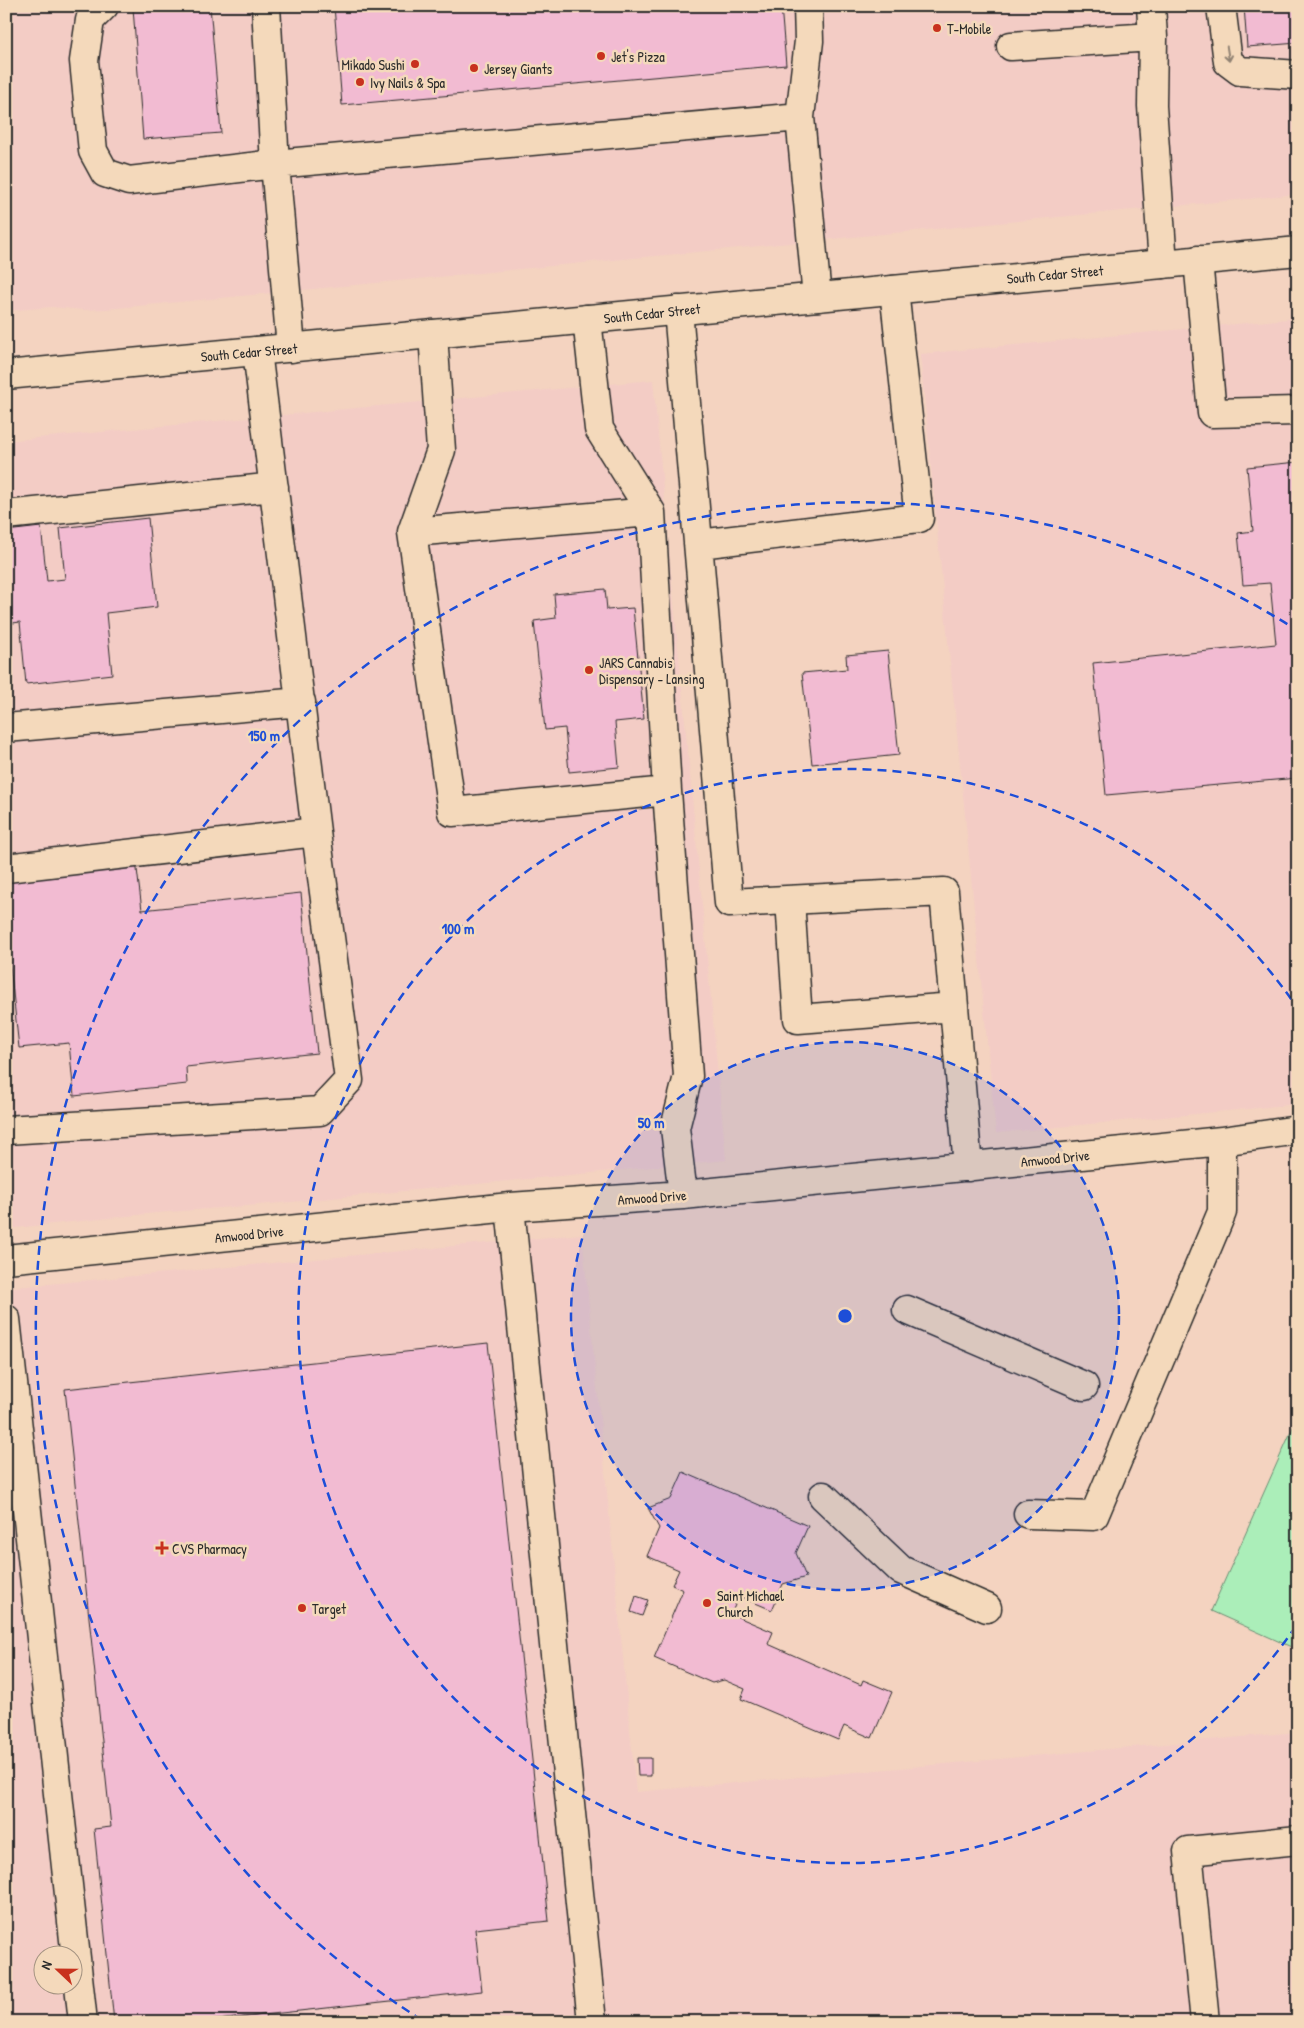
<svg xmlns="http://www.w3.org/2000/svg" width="1304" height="2028" font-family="'Patrick Hand',sans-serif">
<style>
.built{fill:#f3ccc5;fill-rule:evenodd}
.green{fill:#abeeb9;stroke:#6b8c72}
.building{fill:#f2bbd2;stroke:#2b2b2b}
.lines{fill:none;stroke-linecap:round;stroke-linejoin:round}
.minor-casing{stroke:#2b2b2b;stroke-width:31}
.major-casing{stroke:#2b2b2b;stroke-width:31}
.minor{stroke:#f4d9bb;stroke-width:28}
.major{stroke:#f4d9bb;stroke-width:28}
.oneway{stroke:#908273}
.ring{fill:none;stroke:#1d4ed8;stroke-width:2.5;stroke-dasharray:9 6}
.poi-dot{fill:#c8321e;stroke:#f4d9bb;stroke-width:2}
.labels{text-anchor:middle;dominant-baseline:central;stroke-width:5;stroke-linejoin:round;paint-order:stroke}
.poi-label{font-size:14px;fill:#2b2b2b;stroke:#f4d9bb;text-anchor:start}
.street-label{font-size:14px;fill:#2b2b2b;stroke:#f4d9bb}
.centre{fill:#1d4ed8;stroke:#f4d9bb;stroke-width:2.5}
.ring-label{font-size:15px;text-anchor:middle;font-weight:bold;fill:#1d4ed8;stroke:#f4d9bb;stroke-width:5;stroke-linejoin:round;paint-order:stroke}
</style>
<rect width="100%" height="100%" fill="#f4d3c0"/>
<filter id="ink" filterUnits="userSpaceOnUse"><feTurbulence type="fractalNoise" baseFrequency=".02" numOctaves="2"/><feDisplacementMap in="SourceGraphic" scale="10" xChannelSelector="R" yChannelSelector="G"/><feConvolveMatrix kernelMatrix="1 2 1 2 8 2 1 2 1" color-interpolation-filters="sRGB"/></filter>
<g filter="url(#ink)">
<path class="built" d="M 6,6 L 1298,6 L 1298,194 L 106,309 L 84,310 L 52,307 L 6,311 Z
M 1298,318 L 1298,1104 L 996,1133 L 920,354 Z
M 653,380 L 726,1160 L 270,1204 L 156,1213 L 6,1229 L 6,441 Z
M 582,1234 L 636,1792 L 1298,1732 L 1298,2022 L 6,2022 L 6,1288 ZM 42,1956 L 72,1956 L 72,1986 L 42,1986 Z"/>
<path class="green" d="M 1298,1416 L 1298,1650 L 1211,1611 Z"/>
<path class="building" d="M 159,6 L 210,6 L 221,133 L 143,139 L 133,8 Z
M 334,6 L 781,6 L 786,65 L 342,105 Z
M 1244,6 L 1298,6 L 1298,43 L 1247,47 Z
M 1298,462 L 1298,778 L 1106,795 L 1093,663 L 1276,644 L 1270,583 L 1243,585 L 1238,533 L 1253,531 L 1247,467 Z
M 148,518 L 157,607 L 106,613 L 112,674 L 26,684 L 20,622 L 6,624 L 6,531 L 41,527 L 47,581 L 65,579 L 60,528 Z
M 605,589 L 607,610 L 633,608 L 644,719 L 615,722 L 619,767 L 569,772 L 565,728 L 545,730 L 534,621 L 556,618 L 554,594 Z
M 888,651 L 899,755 L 812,764 L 802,673 L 847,669 L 846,655 Z
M 136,861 L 142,910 L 301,893 L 317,1053 L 186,1067 L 187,1084 L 74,1096 L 69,1043 L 19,1048 L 6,928 L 6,875 Z
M 488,1343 L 549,1921 L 475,1929 L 482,1991 L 199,2022 L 114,2022 L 94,1829 L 111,1827 L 65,1389 Z
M 683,1472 L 808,1526 L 796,1553 L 806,1577 L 783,1584 L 772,1610 L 739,1596 L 731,1614 L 773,1632 L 768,1644 L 861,1685 L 863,1680 L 892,1692 L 872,1738 L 844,1726 L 838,1740 L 741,1699 L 745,1689 L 724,1680 L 712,1683 L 654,1658 L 683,1590 L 672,1585 L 679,1570 L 647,1556 L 659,1528 L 648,1508 L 671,1499 Z
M 636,1596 L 648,1600 L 642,1616 L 631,1612 Z
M 637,1758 L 651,1758 L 651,1776 L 638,1776 Z
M 1298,1865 L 1298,1898 L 1295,1866 Z
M 265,2015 L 266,2022 L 199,2022 Z"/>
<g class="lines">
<defs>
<path id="minor" d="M 104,6 L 90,20 L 84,61 L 93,151 L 105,173 L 129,181 L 275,164 L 800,117
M 266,6 L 275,164 L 291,348
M 808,6 L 809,41 L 800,117 L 817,297
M 1151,6 L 1153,37 L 1152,106 L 1163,264
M 1221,6 L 1228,62 L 1240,71 L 1298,75
M 1011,46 L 1153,37
M 1198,260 L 1212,413 L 1298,411
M 678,310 L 729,903 L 944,892 L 968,1167
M 587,319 L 599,429 L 651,512 L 667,791 L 688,1076 L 675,1128 L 683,1195
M 433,334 L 441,450 L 412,532 L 452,812 L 667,791
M 6,515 L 274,487
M 412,532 L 651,512
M 699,544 L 919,518 L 894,290
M 6,728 L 301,702
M 6,868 L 316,832
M 790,900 L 798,1019 L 954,1007
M 6,1130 L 320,1111 L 349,1080 L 316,832 L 257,351
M 510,1207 L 592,2022
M 6,1259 L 510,1207 L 683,1195 L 1222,1141 L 1298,1130
M 907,1310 L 1084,1386
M 6,1319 L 83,2022
M 823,1496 L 901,1570 L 987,1608
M 1028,1514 L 1094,1516 L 1222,1212 L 1222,1141
M 1205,2022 L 1188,1851 L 1298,1840"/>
<path id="major" d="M 6,375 L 1298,251"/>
</defs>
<use href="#minor" class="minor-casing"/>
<use href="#major" class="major-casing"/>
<use href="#minor" class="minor"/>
<use href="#major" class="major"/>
</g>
<defs><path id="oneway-shaft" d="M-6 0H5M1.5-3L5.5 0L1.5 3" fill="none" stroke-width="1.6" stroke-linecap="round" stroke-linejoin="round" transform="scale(1.25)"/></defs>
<use class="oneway" href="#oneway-shaft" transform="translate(1228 54) rotate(81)"/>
</g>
<circle cx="845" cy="1316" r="274" fill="#1d4ed8" fill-opacity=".12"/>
<g class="ring">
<circle cx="845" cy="1316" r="274"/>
<path d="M1296 1626A547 547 0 1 1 1296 1006"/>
<path d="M422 2020A821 821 0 1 1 1292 627"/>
</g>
<g class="poi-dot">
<circle cx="937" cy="28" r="5"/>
<circle cx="601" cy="56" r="5"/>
<circle cx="415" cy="64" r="5"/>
<circle cx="474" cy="68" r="5"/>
<circle cx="360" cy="82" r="5"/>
<circle cx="589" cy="670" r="5"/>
<path d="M159.5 1540.5h5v5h5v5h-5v5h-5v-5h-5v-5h5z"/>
<circle cx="707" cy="1603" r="5"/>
<circle cx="302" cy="1608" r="5"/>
</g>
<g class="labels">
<g class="poi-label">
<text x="947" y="28">T-Mobile</text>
<text x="611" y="56">Jet's Pizza</text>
<text x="405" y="64" text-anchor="end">Mikado Sushi</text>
<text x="484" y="68">Jersey Giants</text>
<text x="370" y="82">Ivy Nails &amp; Spa</text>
<text x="599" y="662">JARS Cannabis<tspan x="599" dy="16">Dispensary - Lansing</tspan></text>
<text x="172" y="1548">CVS Pharmacy</text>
<text x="717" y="1595">Saint Michael<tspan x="717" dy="16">Church</tspan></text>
<text x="312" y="1608">Target</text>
</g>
<g class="street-label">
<text transform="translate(1055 274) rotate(-5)">South Cedar Street</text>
<text transform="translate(652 313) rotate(-6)">South Cedar Street</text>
<text transform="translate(249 352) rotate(-5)">South Cedar Street</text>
<text transform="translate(1055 1158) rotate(-6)">Amwood Drive</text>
<text transform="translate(652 1197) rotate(-4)">Amwood Drive</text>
<text transform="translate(249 1234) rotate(-6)">Amwood Drive</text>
</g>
</g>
<circle cx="845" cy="1316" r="8" class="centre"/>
<g class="ring-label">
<text x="264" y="741">150 m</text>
<text x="458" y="934">100 m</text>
<text x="651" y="1128">50 m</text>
</g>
<rect width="1304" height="2028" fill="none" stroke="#f4d9bb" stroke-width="25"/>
<rect x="12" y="12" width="1279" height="2003" fill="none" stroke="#2b2b2b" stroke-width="2" filter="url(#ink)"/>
<g transform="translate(58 1970) rotate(292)"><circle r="24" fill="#f4d9bb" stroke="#a49381"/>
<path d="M0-4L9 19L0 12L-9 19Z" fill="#c8321e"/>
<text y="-8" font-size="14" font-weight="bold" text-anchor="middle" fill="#2b2b2b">N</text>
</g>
</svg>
